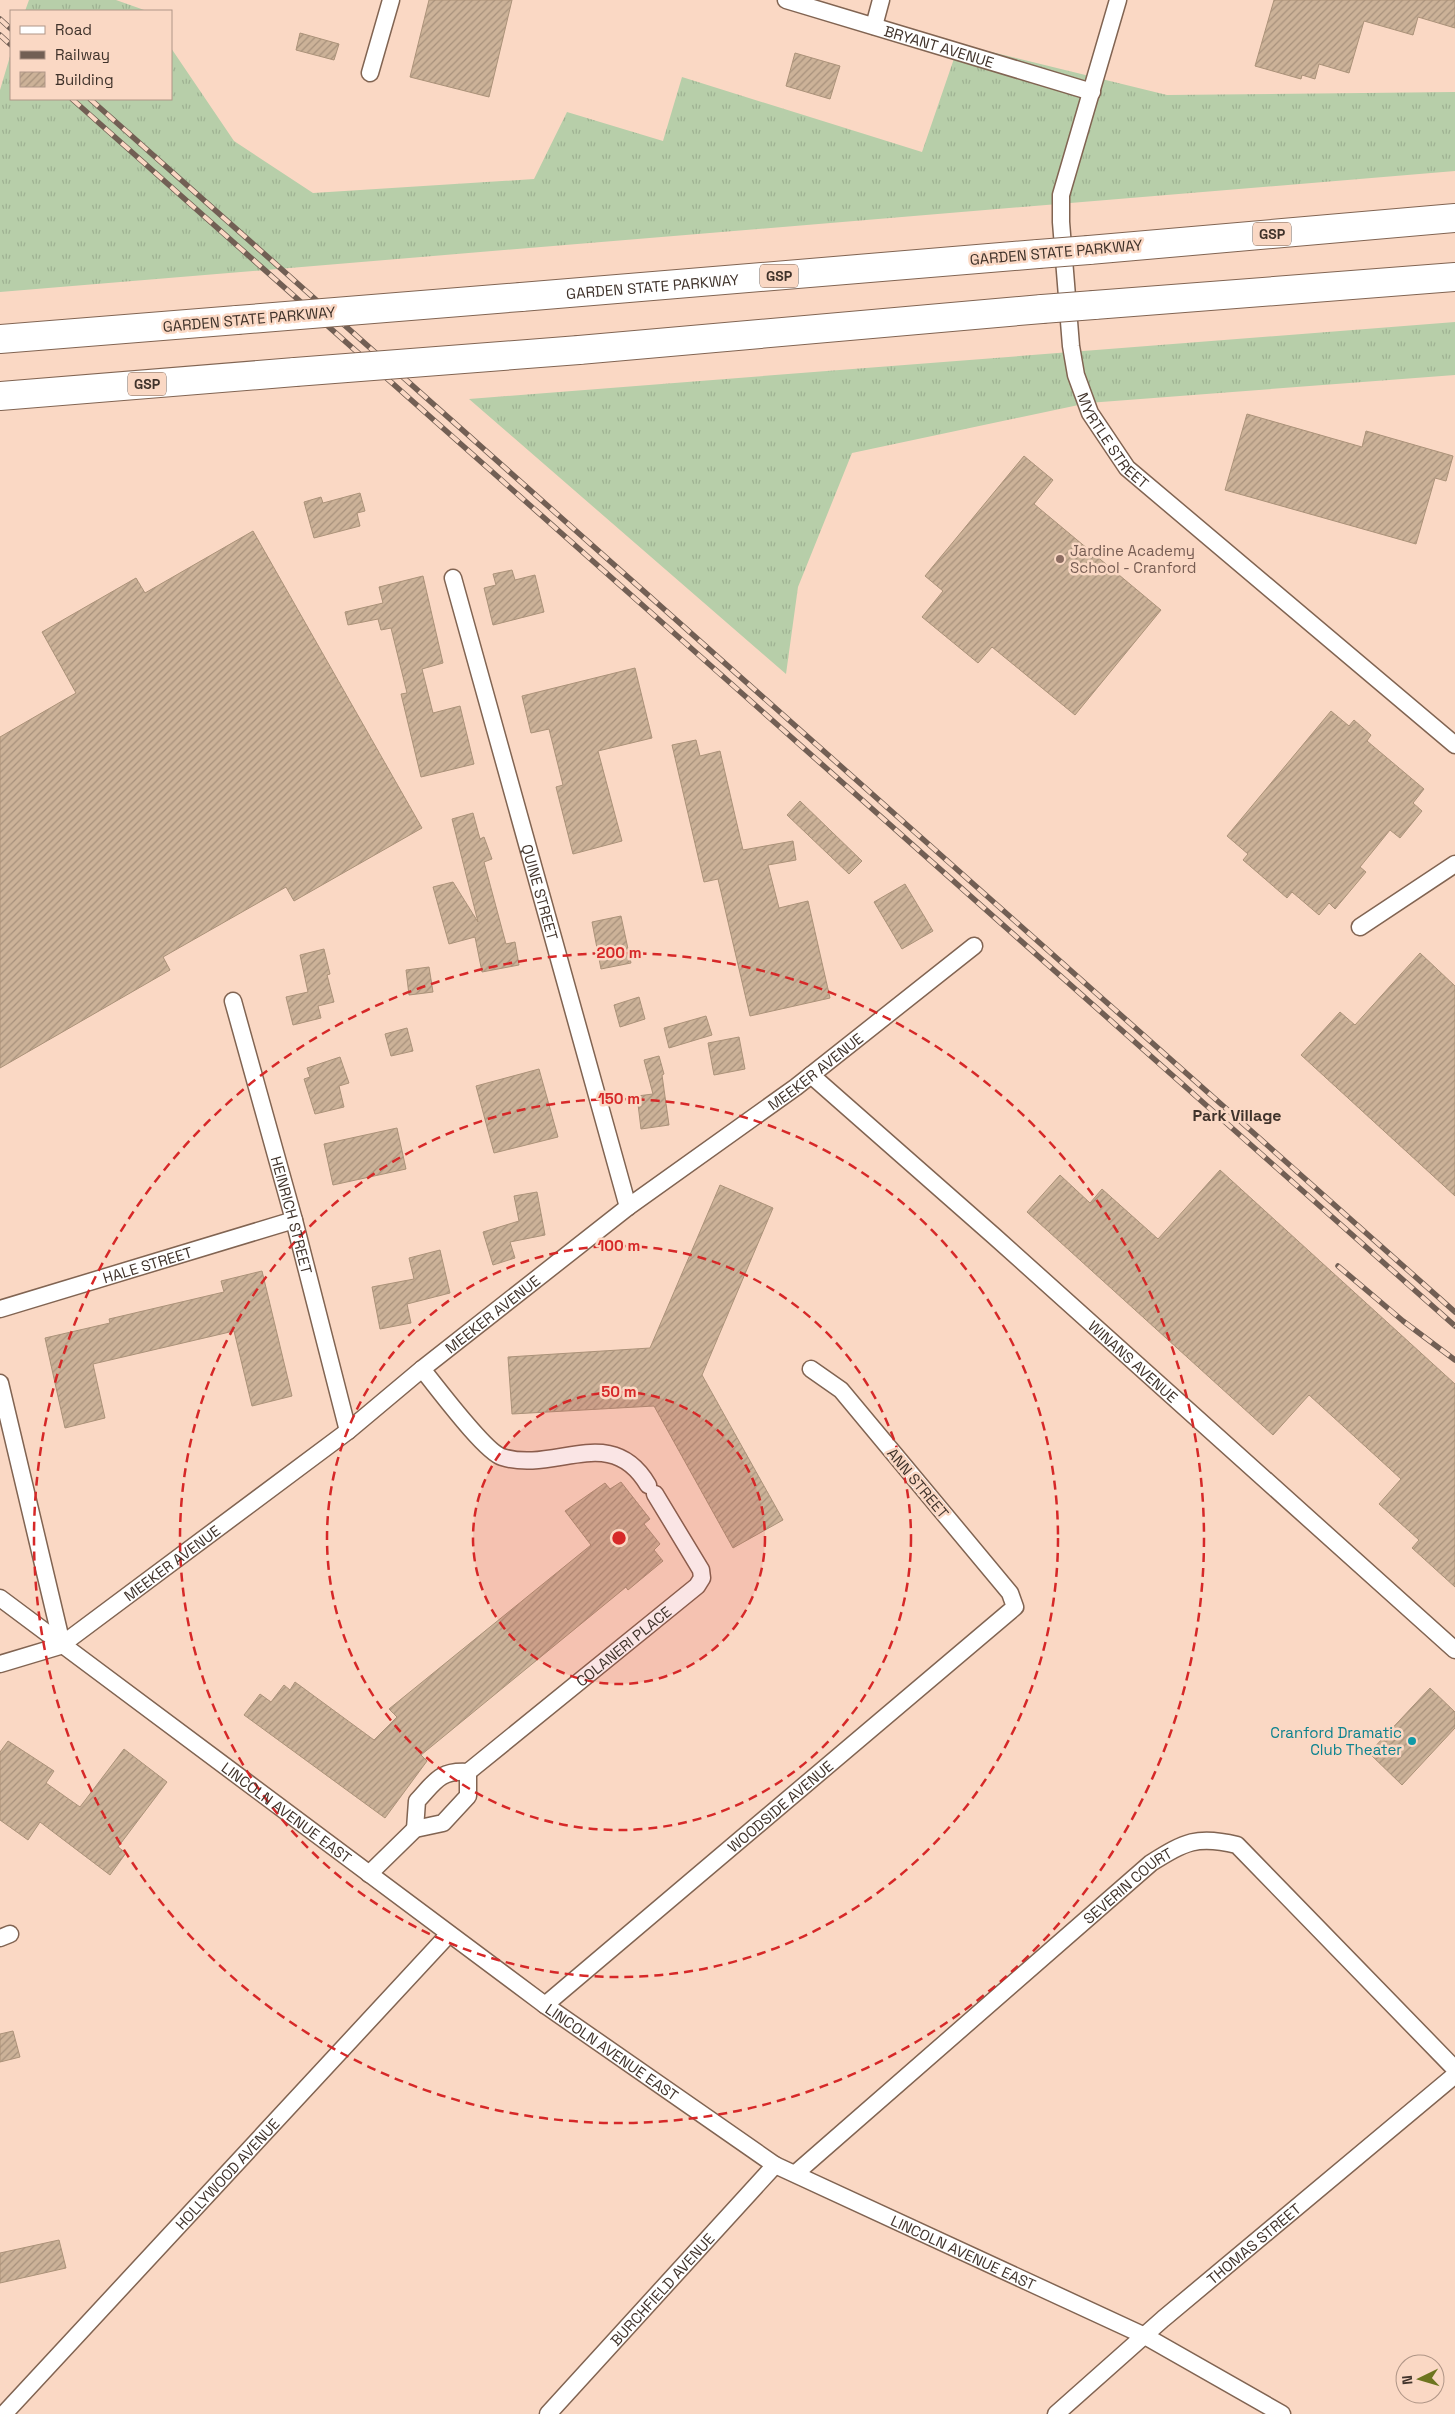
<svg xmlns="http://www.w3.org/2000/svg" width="1455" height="2414" font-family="'Space Grotesk',sans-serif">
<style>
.grass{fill:url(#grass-tufts)}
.building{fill:url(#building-hatch);stroke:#ab9279}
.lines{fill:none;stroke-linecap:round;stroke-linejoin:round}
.minor-casing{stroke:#816452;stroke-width:19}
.motorway-casing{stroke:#816452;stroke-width:30}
.minor{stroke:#fff;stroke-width:16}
.motorway{stroke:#fff;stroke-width:28}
.rail-casing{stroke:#725f54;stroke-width:5.5}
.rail{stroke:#fad8c4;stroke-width:4;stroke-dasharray:11;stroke-linecap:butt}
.motorway-bridge-casing{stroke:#816452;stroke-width:30;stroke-linecap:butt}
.motorway-bridge{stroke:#fff;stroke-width:28}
.ring{fill:none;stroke:#d62828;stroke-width:2.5;stroke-dasharray:9 6}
.education-dot{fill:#8d6e63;stroke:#fad8c4;stroke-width:2}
.culture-dot{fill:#0f9aa8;stroke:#fad8c4;stroke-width:2}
.labels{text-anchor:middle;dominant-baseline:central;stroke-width:5;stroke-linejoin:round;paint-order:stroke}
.shield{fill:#fad8c4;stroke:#786459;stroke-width:1}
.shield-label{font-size:14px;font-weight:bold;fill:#40332b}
.street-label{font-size:15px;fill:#40332b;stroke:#fad8c4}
.education-label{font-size:15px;fill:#785e54;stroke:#fad8c4;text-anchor:start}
.culture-label{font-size:15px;fill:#0d838f;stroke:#fad8c4;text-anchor:end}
.neighbourhood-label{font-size:16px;font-weight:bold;fill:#40332b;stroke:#fad8c4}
.centre{fill:#d62828;stroke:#fad8c4;stroke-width:2.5}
.ring-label{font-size:15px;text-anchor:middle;font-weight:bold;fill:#d62828;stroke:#fad8c4;stroke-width:5;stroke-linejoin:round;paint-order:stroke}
</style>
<defs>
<pattern id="grass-tufts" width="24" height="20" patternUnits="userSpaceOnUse" patternTransform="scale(1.25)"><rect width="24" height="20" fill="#b7cea9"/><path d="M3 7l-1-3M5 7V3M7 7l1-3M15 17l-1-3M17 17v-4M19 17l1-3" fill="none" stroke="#9eb192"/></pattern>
<pattern id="building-hatch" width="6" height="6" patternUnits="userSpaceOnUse" patternTransform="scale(1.25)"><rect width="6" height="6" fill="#ccb298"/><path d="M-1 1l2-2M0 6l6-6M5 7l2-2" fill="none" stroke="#a7917c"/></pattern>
</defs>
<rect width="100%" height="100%" fill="#fad8c4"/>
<path class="grass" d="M 29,0 L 116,0 L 147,11 L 25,11 Z
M 959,44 L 1167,95 L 1455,92 L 1455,171 L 0,292 L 0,90 L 11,53 L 11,99 L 171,99 L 171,48 L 234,141 L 313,193 L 534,179 L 567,112 L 663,141 L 682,77 L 922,152 Z
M 1455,322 L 1455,375 L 1088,403 L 852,453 L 798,587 L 786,674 L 469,399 Z"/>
<path class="building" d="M 429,0 L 512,0 L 489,97 L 410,77 Z
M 1274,0 L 1455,0 L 1455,28 L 1418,17 L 1413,35 L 1364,21 L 1349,73 L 1319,64 L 1315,79 L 1302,75 L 1301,79 L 1255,66 Z
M 300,33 L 339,44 L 334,60 L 296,50 Z
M 795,53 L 840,66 L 830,99 L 786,86 Z
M 1247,414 L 1362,447 L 1366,431 L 1453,456 L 1446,481 L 1435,478 L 1416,544 L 1225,490 Z
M 1024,456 L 1053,480 L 1034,504 L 1161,610 L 1075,715 L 992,647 L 978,663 L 922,617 L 943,591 L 925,576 Z
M 360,493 L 365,511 L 357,513 L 360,526 L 314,538 L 304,502 L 321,497 L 323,503 Z
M 253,531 L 422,828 L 294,901 L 286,887 L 163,957 L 170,970 L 0,1068 L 0,737 L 76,693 L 42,632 L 136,578 L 145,593 Z
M 512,570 L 515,580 L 535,575 L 544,612 L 493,625 L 484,588 L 496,585 L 493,574 Z
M 423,576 L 443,663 L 422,669 L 433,713 L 460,706 L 474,764 L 421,777 L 401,694 L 407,693 L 391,628 L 381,630 L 378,619 L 348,625 L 345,612 L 383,603 L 379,587 Z
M 635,668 L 652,738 L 598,751 L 622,841 L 573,854 L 556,787 L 563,785 L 549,729 L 531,733 L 522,696 Z
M 1331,711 L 1349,726 L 1354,720 L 1371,735 L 1367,741 L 1424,789 L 1413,803 L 1422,811 L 1400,838 L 1390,830 L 1360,867 L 1366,872 L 1335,909 L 1329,903 L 1319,915 L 1292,892 L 1287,898 L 1243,860 L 1248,854 L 1227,836 Z
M 696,740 L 700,756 L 720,751 L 743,850 L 793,841 L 796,860 L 768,865 L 779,908 L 808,901 L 830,998 L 750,1016 L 718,879 L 704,882 L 672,745 Z
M 800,801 L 862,861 L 849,874 L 787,815 Z
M 473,813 L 480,839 L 484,837 L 492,859 L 484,862 L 506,944 L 515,942 L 519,965 L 482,972 L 475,937 L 449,944 L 433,887 L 453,882 L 478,922 L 452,819 Z
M 905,884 L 933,931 L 902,949 L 874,902 Z
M 621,916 L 631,963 L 601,969 L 592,922 Z
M 324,949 L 330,974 L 327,975 L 334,1002 L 318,1006 L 321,1018 L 293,1025 L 286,997 L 308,992 L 300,955 Z
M 1420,953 L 1455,986 L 1455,1196 L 1301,1055 L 1340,1012 L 1355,1025 Z
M 429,967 L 433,992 L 409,995 L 406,970 Z
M 639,997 L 645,1019 L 620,1027 L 614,1005 Z
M 706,1016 L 712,1035 L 669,1048 L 664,1028 Z
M 407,1028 L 413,1051 L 391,1056 L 385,1034 Z
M 739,1037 L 745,1069 L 714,1075 L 708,1043 Z
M 659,1056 L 664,1074 L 662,1075 L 669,1125 L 641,1129 L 637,1096 L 653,1094 L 644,1060 Z
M 340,1057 L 349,1083 L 339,1086 L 344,1107 L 315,1114 L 304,1079 L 310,1077 L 307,1068 Z
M 539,1069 L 558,1137 L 494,1153 L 476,1086 Z
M 397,1128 L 406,1169 L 333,1185 L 324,1144 Z
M 1220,1170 L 1455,1384 L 1455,1587 L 1412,1548 L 1419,1540 L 1379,1504 L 1401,1479 L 1309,1395 L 1273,1435 L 1027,1212 L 1060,1175 L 1090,1203 L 1102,1189 L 1158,1239 Z
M 720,1185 L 773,1208 L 702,1375 L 783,1520 L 733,1548 L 654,1406 L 512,1414 L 508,1357 L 650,1348 Z
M 537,1192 L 545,1235 L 510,1242 L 515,1258 L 493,1265 L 483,1232 L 519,1221 L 514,1196 Z
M 440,1250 L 450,1293 L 407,1304 L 411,1323 L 380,1329 L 372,1287 L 414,1279 L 409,1258 Z
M 262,1271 L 292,1396 L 252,1406 L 234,1331 L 93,1364 L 105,1418 L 65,1428 L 45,1338 L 110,1323 L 109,1319 L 224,1292 L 221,1281 Z
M 621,1482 L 650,1519 L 644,1524 L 660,1544 L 654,1550 L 663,1561 L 628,1590 L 626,1587 L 421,1755 L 427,1761 L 385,1818 L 244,1715 L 260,1694 L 271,1702 L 284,1685 L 290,1690 L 295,1682 L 374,1740 L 397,1717 L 389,1709 L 591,1545 L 565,1511 L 605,1483 L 610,1489 Z
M 1430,1688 L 1455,1712 L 1455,1728 L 1402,1785 L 1369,1753 Z
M 8,1741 L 54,1771 L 46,1783 L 80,1807 L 124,1749 L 167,1782 L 118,1847 L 126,1853 L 110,1875 L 40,1822 L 28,1840 L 0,1820 L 0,1752 Z
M 13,2031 L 20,2057 L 0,2062 L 0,2034 Z
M 59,2240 L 66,2268 L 0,2283 L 0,2253 Z"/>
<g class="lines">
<defs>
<g id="minor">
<path id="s1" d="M 786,0 L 1092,92"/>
<path id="s2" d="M 1118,0 L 1061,195 L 1061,222 L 1071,346 L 1076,375 L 1090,413 L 1127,468 L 1455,745"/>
<path d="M 874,26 L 881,0"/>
<path d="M 370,73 L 391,0"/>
<path id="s3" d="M 453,578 L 628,1207"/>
<path d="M 1360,927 L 1455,864"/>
<path id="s4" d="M 233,1001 L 294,1220 L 348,1431"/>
<path id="s5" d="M 811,1075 L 994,1236 L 1455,1650"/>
<path id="s6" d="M 0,1309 L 294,1220"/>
<path d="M 422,1369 C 437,1387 484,1451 502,1457 C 555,1474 611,1422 648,1485"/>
<path d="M 0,1383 L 62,1644"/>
<path id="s7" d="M 0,1598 L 545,2005 L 775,2165 L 1145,2336 L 1282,2414"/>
<path id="s8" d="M 0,1664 L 60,1646 L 348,1431 L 422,1369 L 628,1207 L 796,1087 L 974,946"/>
<path id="s9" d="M 415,1829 L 417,1801 C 435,1782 439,1770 468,1772 L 697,1586 L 702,1578 L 701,1570 L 655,1494"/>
<path d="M 369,1874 L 415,1829 L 443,1823 L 468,1796 L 468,1772"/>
<path d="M 0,1938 L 10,1934"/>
<path id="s10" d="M 545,2005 L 1015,1607 L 1010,1593 L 841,1390 L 811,1369"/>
<path id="s11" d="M 796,2173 L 1151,1863 C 1185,1842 1197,1835 1237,1845 L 1455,2069"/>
<path id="s12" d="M 4,2414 L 449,1934"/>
<path id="s13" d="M 548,2414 L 775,2165"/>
<path id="s14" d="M 1056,2414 L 1163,2319 L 1455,2075"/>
</g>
<g id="motorway">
<path d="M 1089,250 L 1455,218"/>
<path id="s15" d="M 521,297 L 1038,254"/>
<path d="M 1094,305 L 1455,277"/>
<path d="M 0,339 L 237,320"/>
<path d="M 579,350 L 1042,309"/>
<path d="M 0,396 L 295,372"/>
</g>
</defs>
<use href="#minor" class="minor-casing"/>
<use href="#motorway" class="motorway-casing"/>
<use href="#minor" class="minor"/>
<use href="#motorway" class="motorway"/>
<defs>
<path id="rail" d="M 0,19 L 11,29
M 0,35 L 11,45
M 72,99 L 1455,1326
M 90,99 L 1455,1312
M 1338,1266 L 1403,1321 L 1455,1360"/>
</defs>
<use href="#rail" class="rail-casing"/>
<use href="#rail" class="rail"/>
<defs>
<path id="motorway-bridge" d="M 1038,254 L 1089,250
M 1042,309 L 1094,305
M 237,320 L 521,297
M 295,372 L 579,350"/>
</defs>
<use href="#motorway-bridge" class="motorway-bridge-casing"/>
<use href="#motorway-bridge" class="motorway-bridge"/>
</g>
<circle cx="619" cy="1538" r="146" fill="#d62828" fill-opacity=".12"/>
<g class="ring">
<circle cx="619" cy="1538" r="146"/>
<circle cx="619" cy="1538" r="292"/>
<circle cx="619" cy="1538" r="439"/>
<circle cx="619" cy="1538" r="585"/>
</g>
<circle class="education-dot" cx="1060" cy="559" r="5"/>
<circle class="culture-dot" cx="1412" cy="1741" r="5"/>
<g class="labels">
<g class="shield">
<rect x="1253" y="222.5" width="38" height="23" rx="4"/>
<rect x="760" y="264.5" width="38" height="23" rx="4"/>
<rect x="128" y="372.5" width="38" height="23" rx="4"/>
</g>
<g class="shield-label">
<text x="1272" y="234">GSP</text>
<text x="779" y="276">GSP</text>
<text x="147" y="384">GSP</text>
</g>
<g class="street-label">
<text stroke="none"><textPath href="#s1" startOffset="160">BRYANT AVENUE</textPath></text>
<text transform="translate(1056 252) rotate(-5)">GARDEN STATE PARKWAY</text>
<text stroke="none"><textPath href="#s15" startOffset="132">GARDEN STATE PARKWAY</textPath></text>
<text transform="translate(249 319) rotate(-5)">GARDEN STATE PARKWAY</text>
<text stroke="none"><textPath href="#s2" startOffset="460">MYRTLE STREET</textPath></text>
<text stroke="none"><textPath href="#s3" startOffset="326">QUINE STREET</textPath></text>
<text stroke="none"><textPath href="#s8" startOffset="1012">MEEKER AVENUE</textPath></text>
<text stroke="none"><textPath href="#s4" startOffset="222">HEINRICH STREET</textPath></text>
<text stroke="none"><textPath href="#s6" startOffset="154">HALE STREET</textPath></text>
<text stroke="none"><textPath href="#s8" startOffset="608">MEEKER AVENUE</textPath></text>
<text stroke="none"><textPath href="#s5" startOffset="431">WINANS AVENUE</textPath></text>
<text transform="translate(918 1483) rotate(50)">ANN STREET</text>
<text stroke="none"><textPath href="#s8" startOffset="202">MEEKER AVENUE</textPath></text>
<text stroke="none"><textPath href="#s9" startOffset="290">COLANERI PLACE</textPath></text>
<text stroke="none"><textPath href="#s10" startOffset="308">WOODSIDE AVENUE</textPath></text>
<text stroke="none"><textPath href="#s7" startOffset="358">LINCOLN AVENUE EAST</textPath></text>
<text stroke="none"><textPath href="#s11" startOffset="439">SEVERIN COURT</textPath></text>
<text stroke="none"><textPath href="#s7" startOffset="762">LINCOLN AVENUE EAST</textPath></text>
<text stroke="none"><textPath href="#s12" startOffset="328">HOLLYWOOD AVENUE</textPath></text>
<text stroke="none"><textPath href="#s14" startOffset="261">THOMAS STREET</textPath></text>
<text stroke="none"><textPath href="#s7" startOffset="1168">LINCOLN AVENUE EAST</textPath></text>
<text stroke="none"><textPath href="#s13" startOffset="169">BURCHFIELD AVENUE</textPath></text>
</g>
<g class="education-label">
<text x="1070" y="550">Jardine Academy<tspan x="1070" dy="17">School - Cranford</tspan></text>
</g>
<g class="culture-label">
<text x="1402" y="1732">Cranford Dramatic<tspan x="1402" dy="17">Club Theater</tspan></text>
</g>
<g class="neighbourhood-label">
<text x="1237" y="1115">Park Village</text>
</g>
</g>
<circle cx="619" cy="1538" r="8" class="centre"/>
<g class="ring-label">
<text x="619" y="958">200 m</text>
<text x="619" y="1104">150 m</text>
<text x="619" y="1251">100 m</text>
<text x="619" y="1397">50 m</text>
</g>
<rect x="10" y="10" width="162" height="90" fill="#fad8c4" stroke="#b09687"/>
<rect x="20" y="26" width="25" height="8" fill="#ffffff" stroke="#b09687"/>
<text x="55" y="35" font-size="15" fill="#40332b">Road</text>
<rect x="20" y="51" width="25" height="8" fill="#725f54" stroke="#b09687"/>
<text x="55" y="60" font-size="15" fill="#40332b">Railway</text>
<rect x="20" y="72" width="25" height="15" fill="url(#building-hatch)" stroke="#b09687"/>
<text x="55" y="85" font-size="15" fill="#40332b">Building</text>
<g transform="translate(1420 2379) rotate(265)"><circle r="24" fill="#fad8c4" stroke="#b09687"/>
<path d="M0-4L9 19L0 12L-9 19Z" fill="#6d751f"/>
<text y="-8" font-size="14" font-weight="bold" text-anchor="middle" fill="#40332b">N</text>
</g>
</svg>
